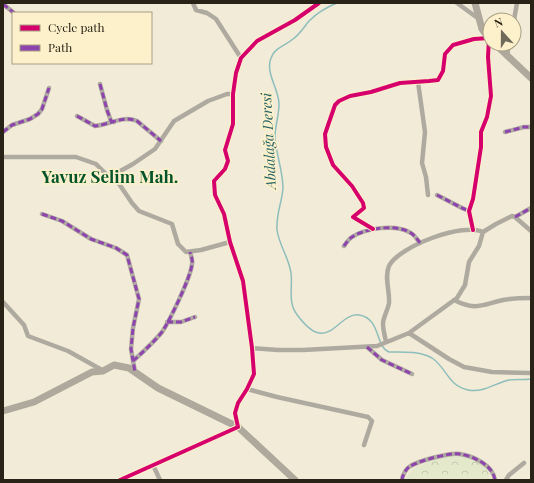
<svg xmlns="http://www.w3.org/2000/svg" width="534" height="483" font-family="'Playfair Display',serif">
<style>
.park{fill:url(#park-crowns)}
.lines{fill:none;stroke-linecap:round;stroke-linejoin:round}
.stream{stroke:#8ebebc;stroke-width:1.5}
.street{stroke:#afaaa0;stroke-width:4.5}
.secondary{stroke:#aea99c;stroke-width:7}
.quiet{stroke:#8e44ad;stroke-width:3;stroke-dasharray:6 3;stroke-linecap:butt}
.cycleway-casing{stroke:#fdf1cc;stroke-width:6}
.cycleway{stroke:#d6006c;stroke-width:4}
.labels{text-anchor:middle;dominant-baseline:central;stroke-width:3.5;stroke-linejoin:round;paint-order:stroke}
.water-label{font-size:14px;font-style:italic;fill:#246164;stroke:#fdf1cc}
.district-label{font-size:17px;font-weight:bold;fill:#03542a;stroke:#fdf1cc}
</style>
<defs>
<pattern id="park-crowns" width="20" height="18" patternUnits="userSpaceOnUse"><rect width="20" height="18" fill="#e3e9ca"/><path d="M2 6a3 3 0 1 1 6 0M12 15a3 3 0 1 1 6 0" fill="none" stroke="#c3c8ad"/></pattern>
</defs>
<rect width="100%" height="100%" fill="#f2ebd7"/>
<path class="park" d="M 467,455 L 485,464 L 491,480 L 407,480 L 406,478 L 414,468 L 440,457 Z"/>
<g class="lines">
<path class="stream" d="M 337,3 C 327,7 317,13 309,21 C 304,27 300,34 293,39 C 285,46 275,47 271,58 C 265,73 279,89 279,104 C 279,116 275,126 275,137 C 276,154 283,171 283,188 C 282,203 276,213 277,230 C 279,245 289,258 291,273 C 293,288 287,303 298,316 C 329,357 337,312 359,315 C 381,318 375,347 389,352 C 403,352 419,351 432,358 C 447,368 448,386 468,390 C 484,393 495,383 509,380 C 516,379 524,380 531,379"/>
<path class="street" d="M 193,3 L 196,10 L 207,13 L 216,19 L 241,58
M 457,3 L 479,19
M 3,4 L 14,13
M 514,20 L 517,3
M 507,56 L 509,44
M 418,82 L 425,132 L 422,163 L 426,177 L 428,195
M 100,84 L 107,110 L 111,121 L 114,122
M 77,116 L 95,126 C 108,125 123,115 137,121 L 161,141
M 3,132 L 12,125 L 30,119 L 38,114 L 42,109 L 49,88
M 505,132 L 524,127 L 531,127
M 3,157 L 76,157 L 96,164 L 107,175 L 113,175 L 133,164 L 155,149 L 174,121 L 208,101 L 227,94 L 233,94
M 113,175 L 132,203 L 139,211 L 172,224 L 178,244 L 186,252 L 201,250 L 230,242
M 437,195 L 462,208 L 469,211
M 42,214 L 62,221 L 91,239 L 116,248 L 127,255 L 139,299 L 133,328 L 131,349 L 135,372
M 515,217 L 531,208
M 373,229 L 353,217 L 364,208 L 363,203 L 352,186 L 333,165 L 326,147 L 325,134 L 335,105 L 339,101 L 350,96 L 371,92 L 400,83 L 429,81 L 438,80 L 443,71 L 445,54 L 453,45 L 474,39 L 489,38 L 488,57 L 491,96 L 487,117 L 481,132 L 481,147 L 473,199 L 469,211 L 473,230
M 344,246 C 346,243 349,239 352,237 C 366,228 395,224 409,232 C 414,234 417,239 420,243
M 454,300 C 476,311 481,305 503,300 C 512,298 522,298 531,298
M 3,302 L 24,325 L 28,336 L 68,351 L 102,370
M 167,322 L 181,322 L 195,317
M 409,333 L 449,359 L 464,367 L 492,372 L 531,373
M 386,342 C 385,336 383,330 383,324 C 383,317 388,310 389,303 C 390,291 384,277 389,266 C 399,246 464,222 483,232
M 367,347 L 382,360 L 412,374
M 252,348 L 278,350 L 303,350 L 377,346 L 409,333 L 457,298 L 465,285 L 469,262 L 479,246 L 483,232 L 496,224 L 512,216 L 515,217 L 531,231
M 133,361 C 143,352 153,343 162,332 C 169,322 191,277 192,264 C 193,260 191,256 190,252
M 247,389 L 277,397 L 368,417 L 372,421 L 364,445
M 153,465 L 160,480
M 120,480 L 238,427 L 235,413 L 238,403 L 247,389 L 254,374 L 252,348 L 243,281 L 230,242 L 224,214 L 215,195 L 214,181 L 225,169 L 228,161 L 225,150 L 233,124 L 233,94 L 236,73 L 241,58 L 257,41 L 295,20 L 319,3
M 402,480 C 402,476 406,469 409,467 C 417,461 451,452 460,454 C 473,456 493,465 495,480
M 506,480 L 509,475 L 524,463"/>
<path class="secondary" d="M 475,3 L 482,29 L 490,40
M 495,44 L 531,78
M 3,411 L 34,402 L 92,372 L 103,371 L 114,365 L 129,368 L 158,388 L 238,427 L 295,480"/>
<path class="quiet" d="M 3,4 L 14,13
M 100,84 L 107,110 L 111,121 L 114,122
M 77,116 L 95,126 C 108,125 123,115 137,121 L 161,141
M 3,132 L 12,125 L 30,119 L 38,114 L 42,109 L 49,88
M 505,132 L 524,127 L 531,127
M 437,195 L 462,208 L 469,211
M 42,214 L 62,221 L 91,239 L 116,248 L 127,255 L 139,299 L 133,328 L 131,349 L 135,372
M 515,217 L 531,208
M 344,246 C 346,243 349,239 352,237 C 366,228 395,224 409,232 C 414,234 417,239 420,243
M 167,322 L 181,322 L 195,317
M 367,347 L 382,360 L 412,374
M 133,361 C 143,352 153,343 162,332 C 169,322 191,277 192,264 C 193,260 191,256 190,252
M 402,480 C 402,476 406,469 409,467 C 417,461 451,452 460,454 C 473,456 493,465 495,480"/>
<defs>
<path id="cycleway" d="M 373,229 L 353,217 L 364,208 L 363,203 L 352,186 L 333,165 L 326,147 L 325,134 L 335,105 L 339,101 L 350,96 L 371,92 L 400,83 L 429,81 L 438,80 L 443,71 L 445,54 L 453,45 L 474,39 L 489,38 L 488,57 L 491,96 L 487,117 L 481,132 L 481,147 L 473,199 L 469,211 L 473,230
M 120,480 L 238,427 L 235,413 L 238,403 L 247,389 L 254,374 L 252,348 L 243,281 L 230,242 L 224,214 L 215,195 L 214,181 L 225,169 L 228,161 L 225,150 L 233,124 L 233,94 L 236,73 L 241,58 L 257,41 L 295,20 L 319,3"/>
</defs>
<use href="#cycleway" class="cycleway-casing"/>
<use href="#cycleway" class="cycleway"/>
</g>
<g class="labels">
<g class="water-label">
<text transform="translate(268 141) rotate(-93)">Abdalağa Deresi</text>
</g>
<g class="district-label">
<text x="110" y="176">Yavuz Selim Mah.</text>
</g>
</g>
<rect width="534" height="483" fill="none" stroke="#282316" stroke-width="8"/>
<rect x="12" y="12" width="140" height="52" fill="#fdf1cc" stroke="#a89f83"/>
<rect x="20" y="25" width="20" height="6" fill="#d6006c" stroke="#a89f83"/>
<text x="48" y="32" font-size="12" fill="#282316">Cycle path</text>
<rect x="20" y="45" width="20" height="6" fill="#8e44ad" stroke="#a89f83"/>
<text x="48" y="52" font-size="12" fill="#282316">Path</text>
<g transform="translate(502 32) rotate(339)"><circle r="19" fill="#fdf1cc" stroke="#a89f83"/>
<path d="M0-3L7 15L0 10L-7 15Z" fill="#6f695a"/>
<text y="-6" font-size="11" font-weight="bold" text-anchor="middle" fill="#282316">N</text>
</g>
</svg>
